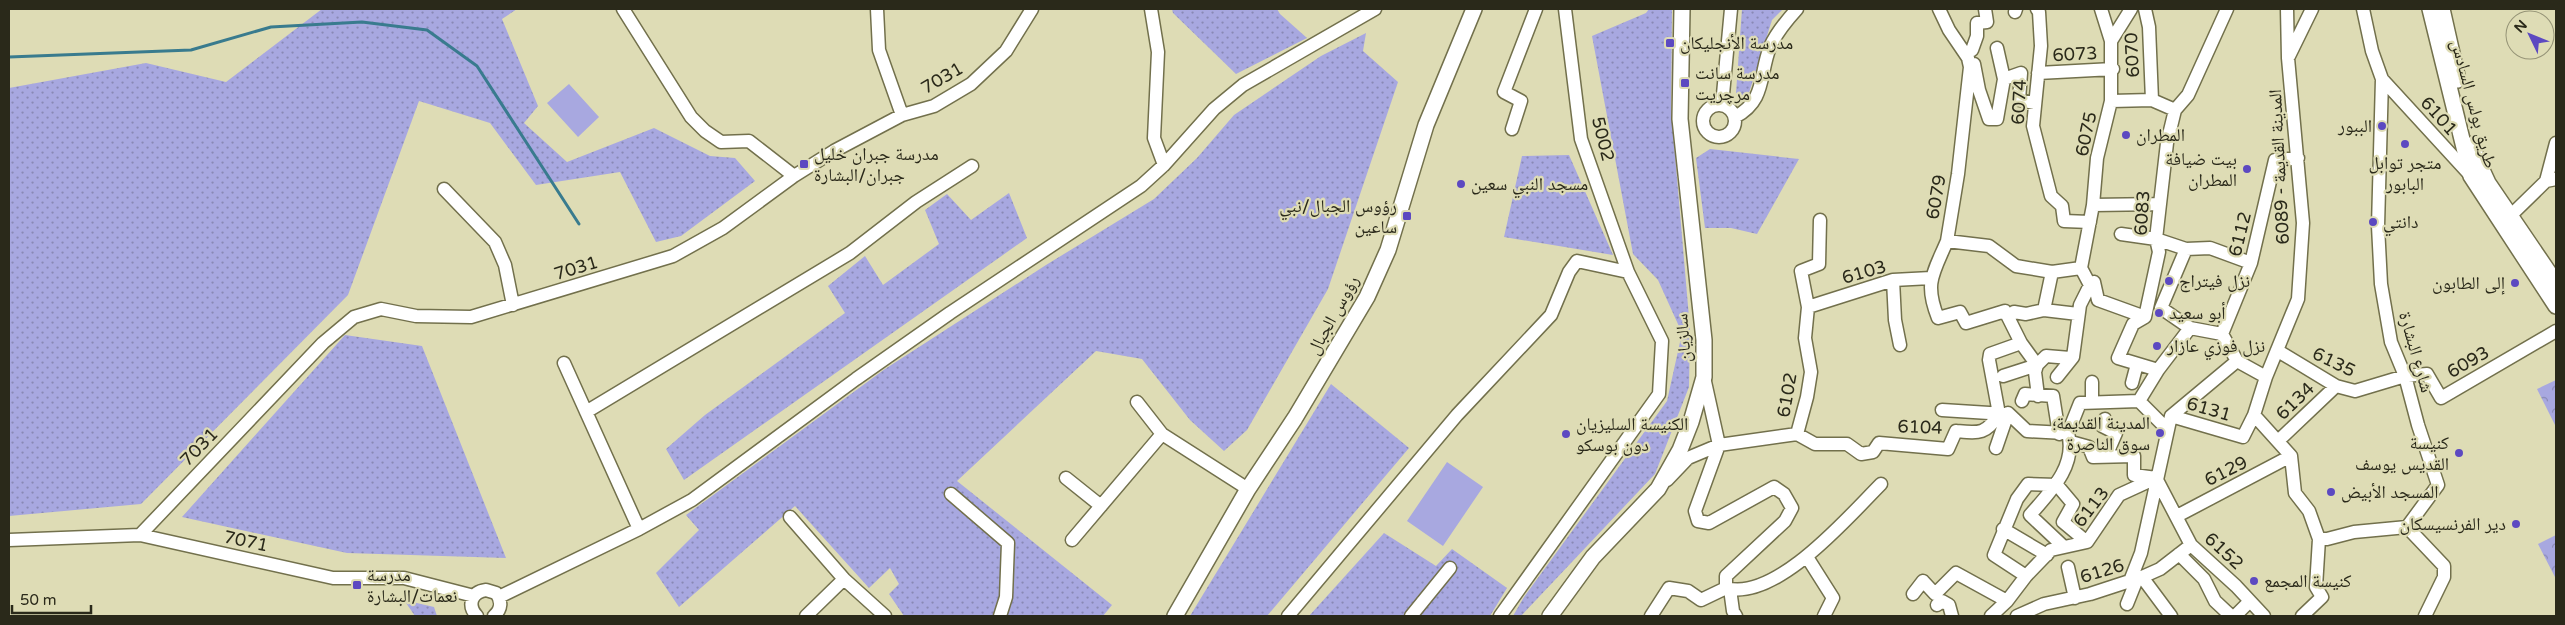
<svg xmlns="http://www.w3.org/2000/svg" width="2565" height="625" font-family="'Varela Round','Noto Naskh Arabic',sans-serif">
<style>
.grass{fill:url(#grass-dots)}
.forest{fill:url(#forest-crowns)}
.pitch{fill:#a8a8e0}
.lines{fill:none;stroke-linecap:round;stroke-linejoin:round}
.stream{stroke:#397b8e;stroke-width:3}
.minor-casing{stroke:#72704c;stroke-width:15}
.tertiary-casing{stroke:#72704c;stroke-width:18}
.minor{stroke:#fff;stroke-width:12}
.tertiary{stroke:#fff;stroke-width:15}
.poi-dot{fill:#5c49c1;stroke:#dedcb5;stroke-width:2}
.labels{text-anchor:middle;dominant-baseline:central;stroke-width:4.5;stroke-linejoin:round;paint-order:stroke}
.poi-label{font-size:18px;fill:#2a291a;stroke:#dedcb5;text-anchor:start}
.street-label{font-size:18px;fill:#2a291a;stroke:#dedcb5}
</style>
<defs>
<pattern id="grass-dots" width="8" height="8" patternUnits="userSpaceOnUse" patternTransform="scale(1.25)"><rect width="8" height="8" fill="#a8a8e0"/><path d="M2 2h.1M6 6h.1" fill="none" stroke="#8989b5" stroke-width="1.8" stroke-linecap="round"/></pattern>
<pattern id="forest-crowns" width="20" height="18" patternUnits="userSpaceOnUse" patternTransform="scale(1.25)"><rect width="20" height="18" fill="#a8a8e0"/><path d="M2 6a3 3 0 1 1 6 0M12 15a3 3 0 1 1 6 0" fill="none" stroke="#8989b5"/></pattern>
</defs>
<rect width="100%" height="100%" fill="#dedcb5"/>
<path class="grass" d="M 322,9 L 517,9 L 502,19 L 538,106 L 524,123 L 567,162 L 654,128 L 710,156 L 735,158 L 755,181 L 681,236 L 656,242 L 620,172 L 536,185 L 490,123 L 419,101 L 348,295 L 141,504 L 9,516 L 9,88 L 146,63 L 226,82 Z
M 1172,9 L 1277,9 L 1280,14 L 1307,38 L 1236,74 L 1173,13 Z
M 1649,9 L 1672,9 L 1671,109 L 1690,329 L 1689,387 L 1655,474 L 1521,616 L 1513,616 L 1524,597 L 1667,401 L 1682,333 L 1658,280 L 1633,254 L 1592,36 L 1646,13 Z
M 1742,9 L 1783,9 L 1772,20 L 1747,99 L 1736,93 Z
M 1366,33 L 1363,51 L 1398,82 L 1328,289 L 1247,430 L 1224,451 L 1190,420 L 1142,359 L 1096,351 L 957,481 L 1112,605 L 1103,616 L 904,616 L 889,594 L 899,584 L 890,568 L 869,588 L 795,506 L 679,607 L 656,573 L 699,530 L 686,515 L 885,369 L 1046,265 L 1154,199 L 1197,158 L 1234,115 L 1321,56 Z
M 1710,149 L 1799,159 L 1757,234 L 1731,228 L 1705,228 L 1696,158 Z
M 1569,155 L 1613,255 L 1504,237 L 1522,156 Z
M 1009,193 L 1027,238 L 684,480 L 666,449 L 705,415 L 845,313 L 828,286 L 865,256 L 883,285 L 939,244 L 925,210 L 947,194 L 971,220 Z
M 345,335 L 422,346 L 506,558 L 347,553 L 182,517 Z
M 1331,384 L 1409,448 L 1267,616 L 1190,616 Z
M 1384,533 L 1436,566 L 1452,549 L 1507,588 L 1490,616 L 1309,616 Z
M 404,600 L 434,607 L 437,616 L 415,616 Z"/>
<path class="forest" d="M 2556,380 L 2556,427 L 2537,389 Z
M 2556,535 L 2556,579 L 2538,544 Z"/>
<path class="pitch" d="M 569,84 L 599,117 L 578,137 L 547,103 Z
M 1447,462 L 1483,487 L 1443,546 L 1407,521 Z"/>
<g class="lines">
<path class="stream" d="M 9,57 L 191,50 L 271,27 L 362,22 L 427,30 L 477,66 L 579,224"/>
<defs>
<path id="minor" d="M 623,9 L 691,117 L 705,131 L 721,142 L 749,141 L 794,176
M 877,9 L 879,50 L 902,115
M 1151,9 L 1158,52 L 1154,138 L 1164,165
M 1565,9 L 1581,139 L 1628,272
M 1939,9 L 1949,30 L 1968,58 L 1970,67 L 1958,174 L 1947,241 L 1989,246 L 2016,266 L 2052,272 L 2081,268
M 2037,9 L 2039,12 L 2041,46 L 2033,126 L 2051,196 L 2062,206 L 2064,221 L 2090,222
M 2145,9 L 2149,27 L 2152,100
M 2363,9 L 2372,51 L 2382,79 L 2378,226 L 2381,284 L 2391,342 L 2405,376 L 2418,425 L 2438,485 L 2407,527 L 2444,566 L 2444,577 L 2425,616
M 2015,12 L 2016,9
M 2111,41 L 2131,9
M 1972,50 L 1977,36 L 1977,23 L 1987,22 L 1985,9
M 2289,56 L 2312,9
M 1974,64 L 1979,90 L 1989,119 L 1997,119 L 2004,79 L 1997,48
M 2038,73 L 2113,69
M 2004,79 L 2021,73 L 2019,100 L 2035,103
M 2382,79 L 2471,176
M 2111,101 L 2152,100 L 2175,110
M1703 121a16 16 0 1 1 32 0a16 16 0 1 1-32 0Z
M 1722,105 L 1731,9
M 1735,117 C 1766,101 1759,75 1770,47 C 1776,33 1787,20 1797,9
M 1512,129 L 1521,101 L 1504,92 L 1536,9
M 2546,181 L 2556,143
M 444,189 L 495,242 L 505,265 L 513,305
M 2093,205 L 2160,204
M 2504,222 L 2546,181 L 2556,179
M 2121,234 L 2156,239 L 2186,249 L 2210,248 L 2251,263
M 1947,241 C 1933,274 1924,283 1938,318 L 1960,312 L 1966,323 L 2005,311 L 2021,343 L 2037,365 L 2035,372 L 2038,396
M 2186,249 L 2161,308 L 2190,328 L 2222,334
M 2081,268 L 2093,205 L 2097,158 L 2111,101 L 2111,41 L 2101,9
M 2081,268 L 2090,285 L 2094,282 L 2098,300 L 2145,317 L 2133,324 L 2118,358 L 2158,370
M 1893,280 L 1895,320 L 1900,345
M 1808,307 L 1893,280 L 1931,278
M 2044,310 L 2052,272
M 2014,312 L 2026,314 L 2044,310 L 2078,314
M 2145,317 L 2159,252 L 2156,239 L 2160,204 L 2167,143 L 2175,110 L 2188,95 L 2227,9
M 2222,334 L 2251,263 L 2275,160 L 2298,158
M 2222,334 L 2237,361 L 2266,377
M 2278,351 L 2336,386 L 2355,391 L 2405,376 L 2427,374 L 2441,398 L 2556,331
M 564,363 L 639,529
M 2003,376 L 2037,365 L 2046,356 L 2070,358
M 1704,377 L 1719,445 L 1695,511 L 1698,521 L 1709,523 L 1774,487 L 1784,494 L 1792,508 L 1785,521 L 1726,576 L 1726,588 C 1776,602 1849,516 1881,484
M 2057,377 L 2073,357 L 2080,305 L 2090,285
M 2092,382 L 2092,402
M 2132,383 L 2137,364
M 2022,401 L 2025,394 L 2053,396 L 2059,434
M 2139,401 L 2158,370 L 2190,328
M 2139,401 L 2167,429
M 1137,402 L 1162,434 L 1248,489
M 1942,410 L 2005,414
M 586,412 L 850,253 L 916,202 L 972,166
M 2008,413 L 2027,431 L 2065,433
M 2254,415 L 2291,456
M 2171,416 L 2243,437 L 2254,415 L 2266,377 L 2298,299 L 2303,223 L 2288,58 L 2287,9
M 2105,419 L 2102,426 L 2116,433 L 2106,456
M 2068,433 L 2080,403 L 2139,401
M 1797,434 L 1815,444 L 1847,444 L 1861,454 L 1873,452 L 1879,443 L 1948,449 L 1956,431 C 1978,433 1986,435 1999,414 L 1989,360 L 1990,354 L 2021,343
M 1797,434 L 1807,397 L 1811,372 L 1805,338 L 1808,307 L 1801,271 L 1819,264 L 1820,220
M 2278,441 L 2336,386
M 2071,442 L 2089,447 L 2093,457 L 2134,456 L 2134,475 L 2156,478
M 1996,448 L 2008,413
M 2291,456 L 2295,493 L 2309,511 L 2319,539 L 2316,587 L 2322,597 L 2302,616
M 1066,478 L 1101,506
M 2156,478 L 2191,545 L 2236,586 L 2264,616
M 1667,480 L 1688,458 L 1719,445 L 1797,434
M 2057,485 L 2073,504 L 2063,522 L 2087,542
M 951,494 L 1008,543 L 1006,597 L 1000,616
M 2177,516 L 2291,456
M 790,517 L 844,579 L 885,616
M 2003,529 L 2047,555
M 140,535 L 323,343 L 354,317 L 381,309 L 416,316 L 471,317 L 673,256 L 723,228 L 794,176 L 834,151 L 902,115 L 934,106 L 971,84 L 1006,51 L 1032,9
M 2319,539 L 2327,539 L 2354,532 L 2407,527
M 9,540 L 140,535 L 333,578 L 404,578 L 474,596
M 1072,540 L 1162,434
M 2063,546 L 2030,515 C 2050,492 2077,466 2068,433
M 2179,554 L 2204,579 L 2215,601 L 2231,616
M 1807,557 L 1833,598 L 1824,616
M 2068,567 L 2075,598
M 2026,576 L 1994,555 L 2017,499 L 2028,484 L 2057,485
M 2142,577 L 2171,616
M 2130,581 L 2141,553 L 2171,416 L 2237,361
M 1730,589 L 1733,611 L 1736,616
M 1913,594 L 1923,581 L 1935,594 L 1956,573 L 2007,601
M 499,597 L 639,529 L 692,500 L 856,379 L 950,313 L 1141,186 L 1164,165 L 1214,109 L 1243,85 L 1375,9
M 2127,604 L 2137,579
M 1937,605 L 1942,601 L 1949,605 L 1952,616
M 477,616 C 467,606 471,592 486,590 L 496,593 C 502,601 502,609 494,616
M 806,616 L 844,579
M 1288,616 L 1457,415 L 1551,315 L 1569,272 L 1577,261 L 1628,272 L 1662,341 L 1659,394 L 1500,616
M 1411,616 L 1450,568
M 1651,616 L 1669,588 L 1688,591 L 1701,600 L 1726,588
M 1991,616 L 2007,601 L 2026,576 L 2051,550 L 2087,542 L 2119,495 L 2156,478
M 2017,616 L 2044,604 L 2090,594 L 2142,577 L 2160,569 L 2191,545
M 2235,616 L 2250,601"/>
<path id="tertiary" d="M 2430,9 L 2471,176 L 2556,306
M 2442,9 L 2458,80
M 2473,144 L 2476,157 L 2488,183 L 2556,283
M 1175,616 L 1248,489 L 1295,418 L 1367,297 L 1388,250 L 1426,125 L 1474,9
M 1550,616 L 1593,557 L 1658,489 L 1680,450 L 1691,422 L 1704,377 L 1704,340 L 1680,119 L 1682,9"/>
</defs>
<use href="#minor" class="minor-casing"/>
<use href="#tertiary" class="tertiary-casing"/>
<use href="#minor" class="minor"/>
<use href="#tertiary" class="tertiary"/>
</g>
<g class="poi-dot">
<rect x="1665" y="38" width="10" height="10" rx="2.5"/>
<rect x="1680" y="78" width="10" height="10" rx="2.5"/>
<circle cx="2382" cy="126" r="5"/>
<circle cx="2126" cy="135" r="5"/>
<circle cx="2405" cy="144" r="5"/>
<rect x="799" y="159" width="10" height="10" rx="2.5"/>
<circle cx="2247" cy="169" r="5"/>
<circle cx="1461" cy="184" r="5"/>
<rect x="1402" y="211" width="10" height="10" rx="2.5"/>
<circle cx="2373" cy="222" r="5"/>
<circle cx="2169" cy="281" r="5"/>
<circle cx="2515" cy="283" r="5"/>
<circle cx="2159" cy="313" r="5"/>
<circle cx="2157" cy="346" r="5"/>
<circle cx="2160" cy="433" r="5"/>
<circle cx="1566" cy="434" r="5"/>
<circle cx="2459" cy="453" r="5"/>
<circle cx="2331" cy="492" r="5"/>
<circle cx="2516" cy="524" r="5"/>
<circle cx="2254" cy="581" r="5"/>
<rect x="352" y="580" width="10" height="10" rx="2.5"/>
</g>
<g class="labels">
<g class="poi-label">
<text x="1680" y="43">مدرسة الأنجليكان</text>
<text x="1695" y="73">مدرسة سانت<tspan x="1695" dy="21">مرچريت</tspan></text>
<text x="2372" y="126" text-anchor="end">الببور</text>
<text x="2136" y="135">المطران</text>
<text x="814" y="154">مدرسة جبران خليل<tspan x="814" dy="21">جبران/البشارة</tspan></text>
<text x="2237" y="159" text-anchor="end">بيت ضيافة<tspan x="2237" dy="21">المطران</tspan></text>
<text x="2405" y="163" text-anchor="middle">متجر توابل<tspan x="2405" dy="21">البابور</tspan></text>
<text x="1471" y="184">مسجد النبي سعين</text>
<text x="1397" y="206" text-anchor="end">رؤوس الجبال/نبي<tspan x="1397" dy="21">ساعين</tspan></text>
<text x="2383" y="222">دانتي</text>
<text x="2179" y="281">نزل فيتراج</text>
<text x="2505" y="283" text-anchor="end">إلى الطابون</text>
<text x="2169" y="313">أبو سعيد</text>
<text x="2167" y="346">نزل فوزي عازار</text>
<text x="2150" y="423" text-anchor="end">المدينة القديمة؛<tspan x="2150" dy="21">سوق الناصرة</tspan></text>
<text x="1576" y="424">الكنيسة السليزيان<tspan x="1576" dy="21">دون بوسكو</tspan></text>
<text x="2449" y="443" text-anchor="end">كنيسة<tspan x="2449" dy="21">القديس يوسف</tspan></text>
<text x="2341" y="492">المسجد الأبيض</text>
<text x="2506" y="524" text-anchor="end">دير الفرنسيسكان</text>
<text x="367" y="575">مدرسة<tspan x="367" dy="21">نعمات/البشارة</tspan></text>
<text x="2264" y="581">كنيسة المجمع</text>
</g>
<g class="street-label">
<text transform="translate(2075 54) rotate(-3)">6073</text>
<text transform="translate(2132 55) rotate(-93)">6070</text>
<text transform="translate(942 78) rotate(-30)">7031</text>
<text transform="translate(2019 102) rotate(-87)">6074</text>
<text transform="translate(2474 104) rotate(75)">طريق بولس السادس</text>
<text transform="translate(2439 116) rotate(48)">6101</text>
<text transform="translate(2086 134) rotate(-78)">6075</text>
<text transform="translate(1603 139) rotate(76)">5002</text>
<text transform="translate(2279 167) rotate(-93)">المدينة القديمة - 6089</text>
<text transform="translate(1936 197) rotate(-80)">6079</text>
<text transform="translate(2142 213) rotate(-86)">6083</text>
<text transform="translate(2240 234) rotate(-76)">6112</text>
<text transform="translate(576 268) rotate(-17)">7031</text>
<text transform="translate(1864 272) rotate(-16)">6103</text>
<text transform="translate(1333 315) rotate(-61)">رؤوس الجبال</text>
<text transform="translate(1683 338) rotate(-94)">سالزيان</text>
<text transform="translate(2416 352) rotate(74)">شارع البشارة</text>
<text transform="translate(2334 362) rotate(26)">6135</text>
<text transform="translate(2468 362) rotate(-30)">6093</text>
<text transform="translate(1787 395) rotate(-80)">6102</text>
<text transform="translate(2295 401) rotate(-44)">6134</text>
<text transform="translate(2209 409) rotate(16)">6131</text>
<text transform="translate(1920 427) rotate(2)">6104</text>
<text transform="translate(199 447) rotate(-46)">7031</text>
<text transform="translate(2226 471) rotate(-27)">6129</text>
<text transform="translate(2091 507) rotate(-52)">6113</text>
<text transform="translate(246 541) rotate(12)">7071</text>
<text transform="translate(2224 551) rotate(43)">6152</text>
<text transform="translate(2102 571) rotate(-17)">6126</text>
</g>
</g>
<rect width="2565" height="625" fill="none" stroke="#2a291a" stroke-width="20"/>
<g transform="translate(2530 35) rotate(313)"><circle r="24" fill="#dedcb5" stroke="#969477"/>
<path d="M0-4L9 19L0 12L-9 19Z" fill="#5c49c1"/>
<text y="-8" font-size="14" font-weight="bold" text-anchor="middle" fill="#2a291a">N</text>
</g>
<path d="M12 605v8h79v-8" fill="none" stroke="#2a291a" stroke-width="2.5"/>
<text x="20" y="605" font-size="15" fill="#2a291a" stroke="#dedcb5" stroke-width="4" paint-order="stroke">50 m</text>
</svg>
